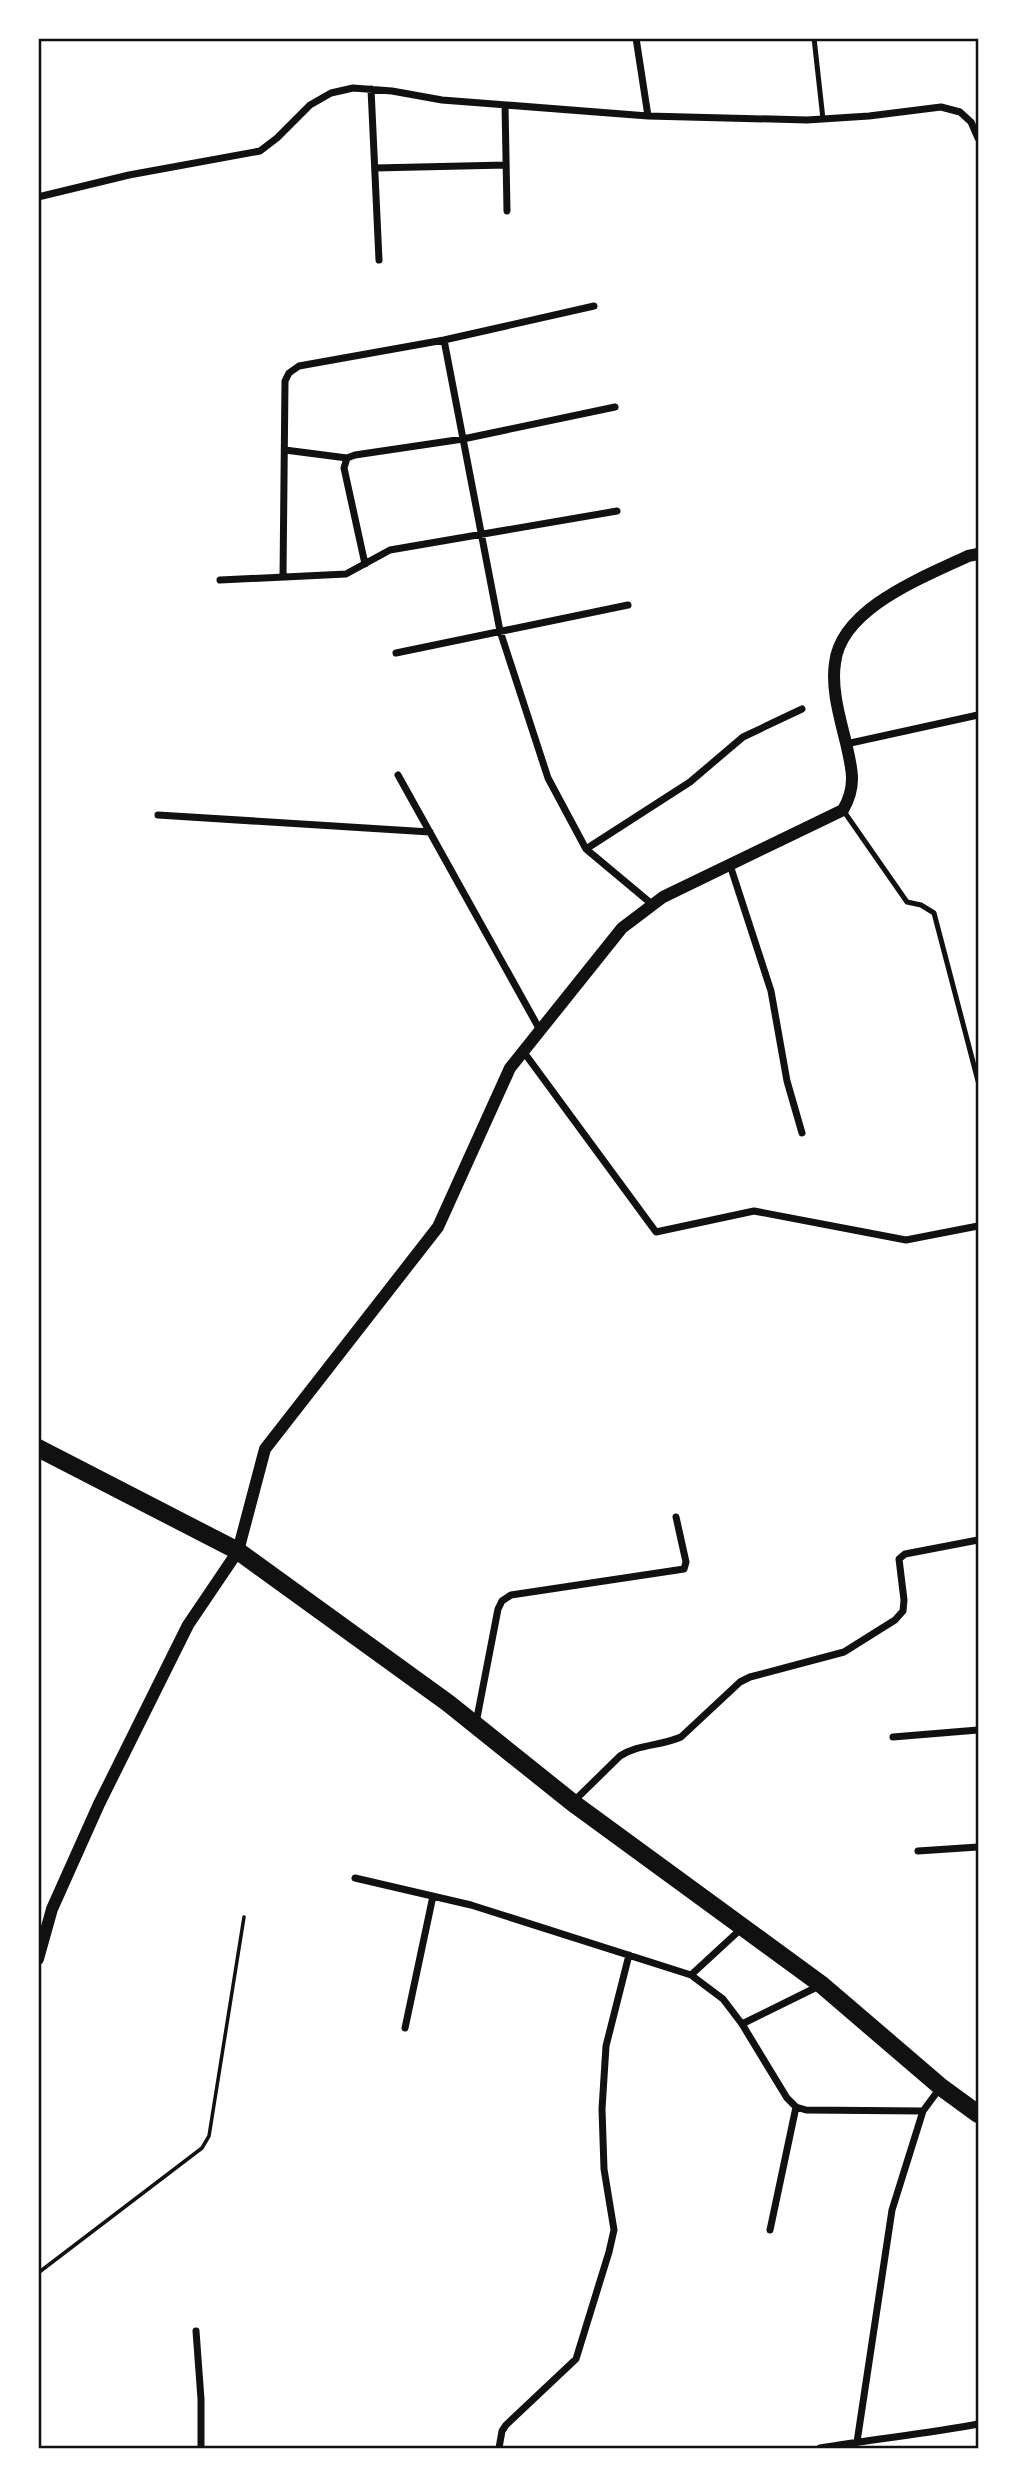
<svg xmlns="http://www.w3.org/2000/svg" width="1017" height="2487" font-family="'Libre Baskerville',serif">
<style>
.lines{fill:none;stroke-linecap:round;stroke-linejoin:round}
.path{stroke:#111;stroke-width:3.5}
.service{stroke:#111;stroke-width:5}
.minor{stroke:#111;stroke-width:7}
.tertiary{stroke:#111;stroke-width:12}
.primary{stroke:#111;stroke-width:18}
.neatline{fill:none;stroke:#111;stroke-width:2.5}
</style>
<rect width="100%" height="100%" fill="#fff"/>
<g class="lines">
<path class="path" d="M 38,2273 L 202,2148 L 209,2136 L 244,1917"/>
<path class="service" d="M 814,38 L 823,119
M 843,810 L 907,902 L 921,905 L 934,913 L 978,1081"/>
<path class="minor" d="M 636,38 L 648,116
M 371,89 L 379,260
M 505,105 L 507,211
M 375,168 L 506,165
M 38,197 L 129,175 L 260,151 L 277,138 L 310,105 L 331,93 L 353,88 L 392,91 L 442,100 L 648,116 L 807,120 L 869,116 L 941,107 L 960,112 L 971,122 L 978,138
M 444,340 L 500,631 L 548,778 L 586,849 L 653,905
M 285,450 L 347,458
M 365,564 L 344,468 L 347,458 L 355,455 L 463,439 L 615,407
M 283,577 L 285,381 L 289,373 L 299,366 L 444,340 L 594,306
M 220,580 L 346,574 L 390,550 L 617,511
M 396,653 L 628,605
M 846,744 L 978,715
M 398,775 L 540,1030
M 158,815 L 430,832
M 586,849 L 690,782 L 743,737 L 802,709
M 730,865 L 771,991 L 787,1081 L 802,1133
M 523,1051 L 656,1232 L 754,1211 L 906,1240 L 978,1226
M 476,1723 L 498,1609 L 502,1601 L 511,1595 L 684,1569 L 686,1562 L 676,1517
M 893,1737 L 978,1730
M 573,1802 L 620,1756 C 638,1744 661,1746 681,1737 L 740,1682 L 750,1677 L 844,1652 L 895,1620 L 903,1611 L 904,1600 L 899,1559 L 905,1554 L 978,1540
M 918,1851 L 978,1847
M 355,1878 L 471,1905 L 691,1975 L 723,1999 L 742,2024 L 787,2098 L 796,2107 L 806,2110 L 923,2111
M 691,1975 L 742,1928
M 742,2024 L 821,1985
M 405,2028 L 433,1896
M 770,2230 L 796,2107
M 196,2331 L 201,2399 L 201,2448
M 857,2442 L 892,2210 L 923,2111 L 940,2088
M 499,2448 L 502,2431 L 506,2425 L 576,2359 L 609,2252 L 614,2230 L 604,2169 L 602,2109 L 606,2046 L 629,1955
M 820,2448 C 873,2439 926,2434 978,2424"/>
<path class="tertiary" d="M 38,1959 L 52,1909 L 99,1804 L 188,1625 L 238,1551 L 265,1449 L 438,1227 L 510,1068 L 622,928 L 663,897 L 843,810 C 857,786 852,769 846,743 C 840,718 831,689 835,663 C 841,608 924,577 968,556 L 978,554"/>
<path class="primary" d="M 38,1448 L 238,1551 L 448,1703 L 573,1803 L 822,1985 L 941,2087 L 978,2114"/>
</g>
<rect width="1017" height="2487" fill="none" stroke="#ffffff" stroke-width="80"/>
<rect x="40" y="40" width="937" height="2407" class="neatline"/>
</svg>
